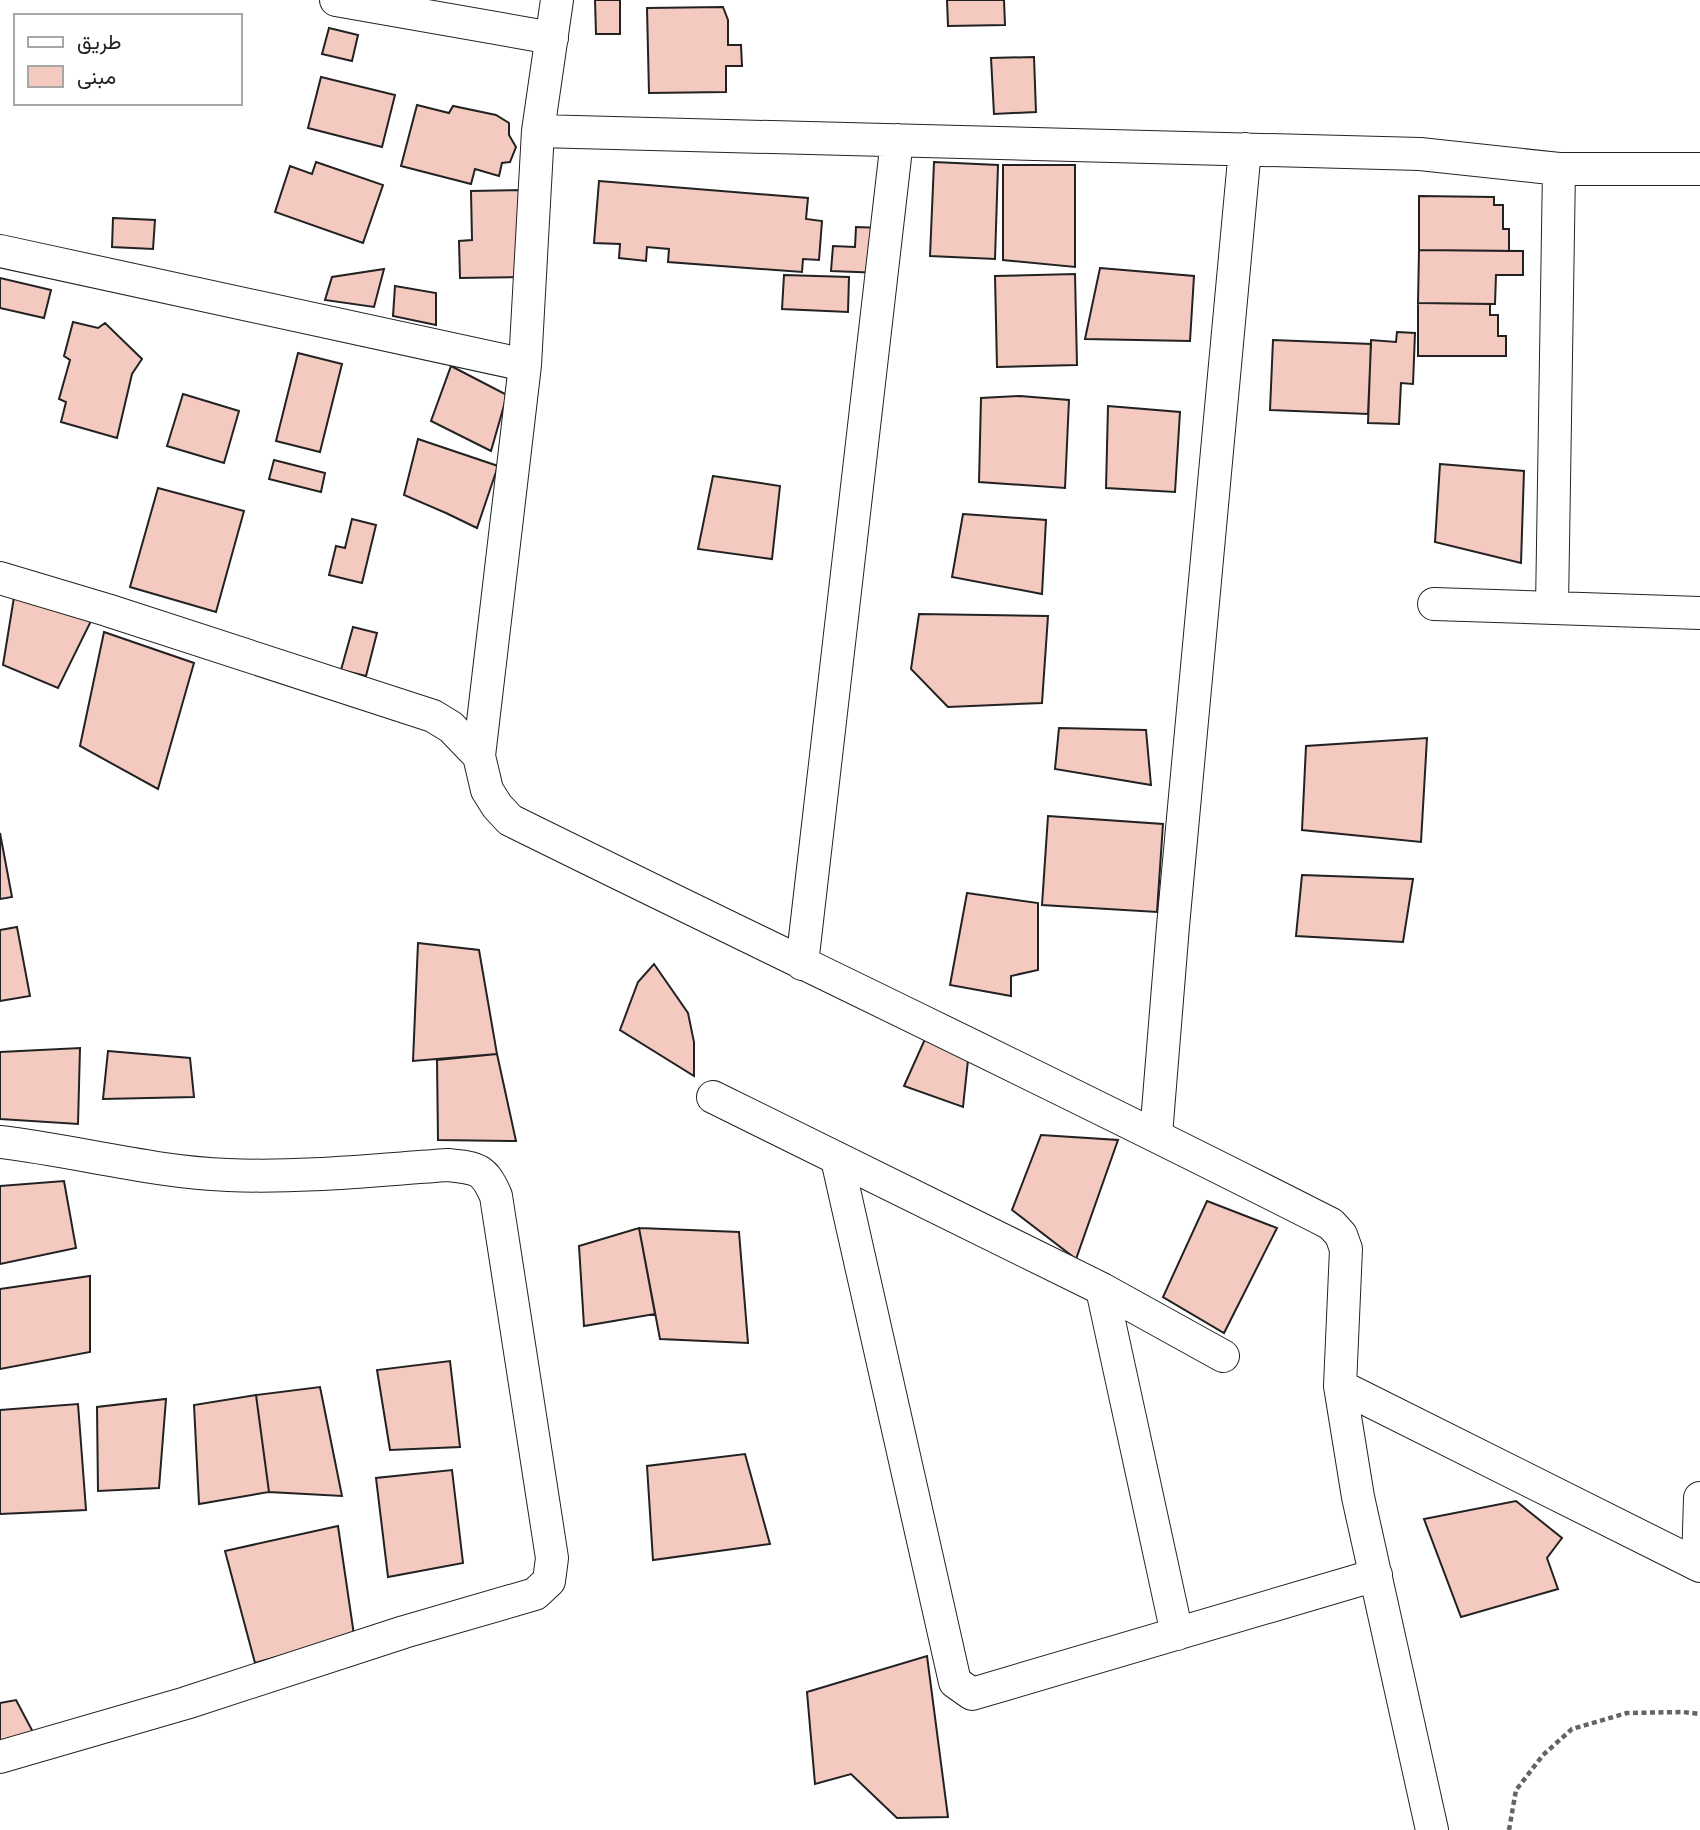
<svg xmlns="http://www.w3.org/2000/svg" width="1700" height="1830" font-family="'Open Sans',Vazirmatn,sans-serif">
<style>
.building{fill:#f3c9c0;stroke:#222;stroke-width:2}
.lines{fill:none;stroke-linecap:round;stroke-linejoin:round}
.minor-casing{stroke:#222;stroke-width:34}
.path{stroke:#646464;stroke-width:4.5;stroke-dasharray:5 3.5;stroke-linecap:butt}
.minor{stroke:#fff;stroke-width:32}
</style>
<rect width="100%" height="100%" fill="#fff"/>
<path class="building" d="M 595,0 L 620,0 L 620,34 L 596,34 Z
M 947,0 L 1004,0 L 1005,25 L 948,26 Z
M 723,7 L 728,20 L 728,45 L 741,45 L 742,66 L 726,66 L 726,92 L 649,93 L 647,8 Z
M 329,28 L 358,35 L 352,61 L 322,54 Z
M 1034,57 L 1036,112 L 994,114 L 991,58 Z
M 321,77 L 395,95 L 382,147 L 308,128 Z
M 417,105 L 449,113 L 453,106 L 496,115 L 509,123 L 509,135 L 516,147 L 510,162 L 502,163 L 499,176 L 475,169 L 471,184 L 401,166 Z
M 316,162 L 383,185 L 363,243 L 275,212 L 290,166 L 312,174 Z
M 934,162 L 998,165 L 995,259 L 930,256 Z
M 1003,165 L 1075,165 L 1075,267 L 1003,260 Z
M 599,181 L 808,198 L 806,219 L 822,221 L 819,260 L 803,259 L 802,272 L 668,262 L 669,249 L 647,247 L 646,261 L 619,258 L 620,244 L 594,243 Z
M 524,190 L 526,277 L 460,278 L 459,241 L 472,240 L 471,191 Z
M 1419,196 L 1494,197 L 1494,205 L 1503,205 L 1503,229 L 1509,229 L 1509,251 L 1419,250 Z
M 113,218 L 155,220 L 153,249 L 112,247 Z
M 856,227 L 883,228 L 882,273 L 831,271 L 833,246 L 855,247 Z
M 1419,250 L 1523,251 L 1523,275 L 1496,275 L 1495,304 L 1418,303 Z
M 1100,268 L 1194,276 L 1190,341 L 1085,339 Z
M 384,269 L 374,307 L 325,300 L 332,277 Z
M 1075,274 L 1077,365 L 997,367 L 995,276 Z
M 784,275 L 849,277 L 848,312 L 782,309 Z
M 0,278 L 51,290 L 44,318 L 0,308 Z
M 395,286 L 436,293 L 436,325 L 393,316 Z
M 1418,303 L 1490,304 L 1490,315 L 1498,315 L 1498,336 L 1506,336 L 1506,356 L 1418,356 Z
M 73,322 L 98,328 L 105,323 L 142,359 L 132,374 L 117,438 L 61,422 L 66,402 L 59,399 L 70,360 L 64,356 Z
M 1397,332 L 1415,333 L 1413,384 L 1401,383 L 1399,424 L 1368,423 L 1371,340 L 1396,342 Z
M 1273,340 L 1371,344 L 1368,414 L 1270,410 Z
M 298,353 L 342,364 L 320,452 L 276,441 Z
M 451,366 L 507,395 L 491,451 L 431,421 Z
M 183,394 L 239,411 L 224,463 L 167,446 Z
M 1020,396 L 1069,400 L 1065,488 L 979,482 L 981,398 Z
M 1108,406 L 1180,412 L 1175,492 L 1106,488 Z
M 418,439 L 498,466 L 477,528 L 446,513 L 404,495 Z
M 274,460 L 325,473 L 321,492 L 269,479 Z
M 1440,464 L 1524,471 L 1521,563 L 1435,542 Z
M 713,476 L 780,486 L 772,559 L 698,549 Z
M 158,488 L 244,511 L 216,612 L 130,587 Z
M 963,514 L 1046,520 L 1042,594 L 952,577 Z
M 352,519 L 376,525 L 362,583 L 329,575 L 336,546 L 345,548 Z
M 14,597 L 92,619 L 58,688 L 3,665 Z
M 919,614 L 1048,616 L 1042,703 L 948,707 L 911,669 Z
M 353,627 L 377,633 L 366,676 L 341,670 Z
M 104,632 L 194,663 L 158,789 L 80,746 Z
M 1059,728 L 1146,730 L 1151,785 L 1055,769 Z
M 1427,738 L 1421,842 L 1302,830 L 1306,746 Z
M 1048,816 L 1163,824 L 1157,912 L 1042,905 Z
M 0,833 L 12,897 L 0,899 Z
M 1302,875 L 1413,879 L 1403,942 L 1296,936 Z
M 967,893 L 1038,903 L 1038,970 L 1011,976 L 1011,996 L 950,985 Z
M 17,927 L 30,996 L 0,1001 L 0,930 Z
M 418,943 L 479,950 L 497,1054 L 413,1061 Z
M 654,964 L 688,1013 L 694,1042 L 694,1076 L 620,1030 L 638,982 Z
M 925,1039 L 968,1060 L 963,1107 L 904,1086 Z
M 80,1048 L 78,1124 L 0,1119 L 0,1052 Z
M 108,1051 L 190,1058 L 194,1097 L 103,1099 Z
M 497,1054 L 516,1141 L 438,1140 L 437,1060 Z
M 1041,1135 L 1118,1140 L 1076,1259 L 1012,1210 Z
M 64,1181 L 76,1248 L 0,1264 L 0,1186 Z
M 1207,1201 L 1277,1228 L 1224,1333 L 1163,1297 Z
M 639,1228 L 739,1232 L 748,1343 L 660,1339 Z
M 639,1228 L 655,1314 L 584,1326 L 579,1246 Z
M 90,1276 L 90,1352 L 0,1369 L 0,1289 Z
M 450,1361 L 460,1447 L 390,1450 L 377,1370 Z
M 320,1387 L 342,1496 L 269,1492 L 256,1395 Z
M 256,1395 L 269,1492 L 199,1504 L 194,1405 Z
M 166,1399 L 159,1488 L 98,1491 L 97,1407 Z
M 78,1404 L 86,1510 L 0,1514 L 0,1410 Z
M 745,1454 L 770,1544 L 653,1560 L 647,1466 Z
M 452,1470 L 463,1563 L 388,1577 L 376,1478 Z
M 1516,1501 L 1562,1538 L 1547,1558 L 1558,1589 L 1461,1617 L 1424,1519 Z
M 338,1526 L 354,1635 L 255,1663 L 225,1551 Z
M 927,1656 L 948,1817 L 897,1818 L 851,1774 L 815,1784 L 807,1692 Z
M 16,1700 L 33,1732 L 0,1741 L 0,1703 Z"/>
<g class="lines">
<defs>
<path id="minor" d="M 336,0 L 552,38
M 538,131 L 1420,154 L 1559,169 L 1700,169
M 0,251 L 525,365
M 0,578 L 107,610 L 433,716 L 451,727 L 479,756 L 487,790 L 497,806 L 510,820 C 783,955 1059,1085 1331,1224 L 1341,1235 L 1346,1249 L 1340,1386 L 1358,1497 L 1432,1830
M 1434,604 L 1700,613
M 1552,607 L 1559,169
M 479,756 L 525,365 L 538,131 L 557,0
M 802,964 L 897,140
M 713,1097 L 1102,1289 L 1223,1356
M 1156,1135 L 1173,926 L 1245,149
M 0,1142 C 76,1151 151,1172 228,1175 C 301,1178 375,1170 448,1165 C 477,1168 484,1168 496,1196 L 552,1558 L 549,1581 L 535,1594 L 404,1632 L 186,1703 L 0,1757
M 837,1159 L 955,1682 L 972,1694 L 1376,1575
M 1102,1289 L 1177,1634
M 1340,1386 L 1700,1566
M 1698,1564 L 1700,1498"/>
</defs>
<use href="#minor" class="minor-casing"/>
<path class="path" d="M 1509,1830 L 1516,1790 L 1543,1755 L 1572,1729 L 1627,1713 L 1683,1712 L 1700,1714"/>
<use href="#minor" class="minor"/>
</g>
<rect x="14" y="14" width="228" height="91" fill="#ffffff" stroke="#a7a7a7" stroke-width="2"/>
<rect x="28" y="37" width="35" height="10" fill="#ffffff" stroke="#a7a7a7" stroke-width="2"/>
<text x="77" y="49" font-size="21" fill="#222222">طريق</text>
<rect x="28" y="66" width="35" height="21" fill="#f3c9c0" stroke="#a7a7a7" stroke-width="2"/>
<text x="77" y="84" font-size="21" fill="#222222">مبنى</text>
</svg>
